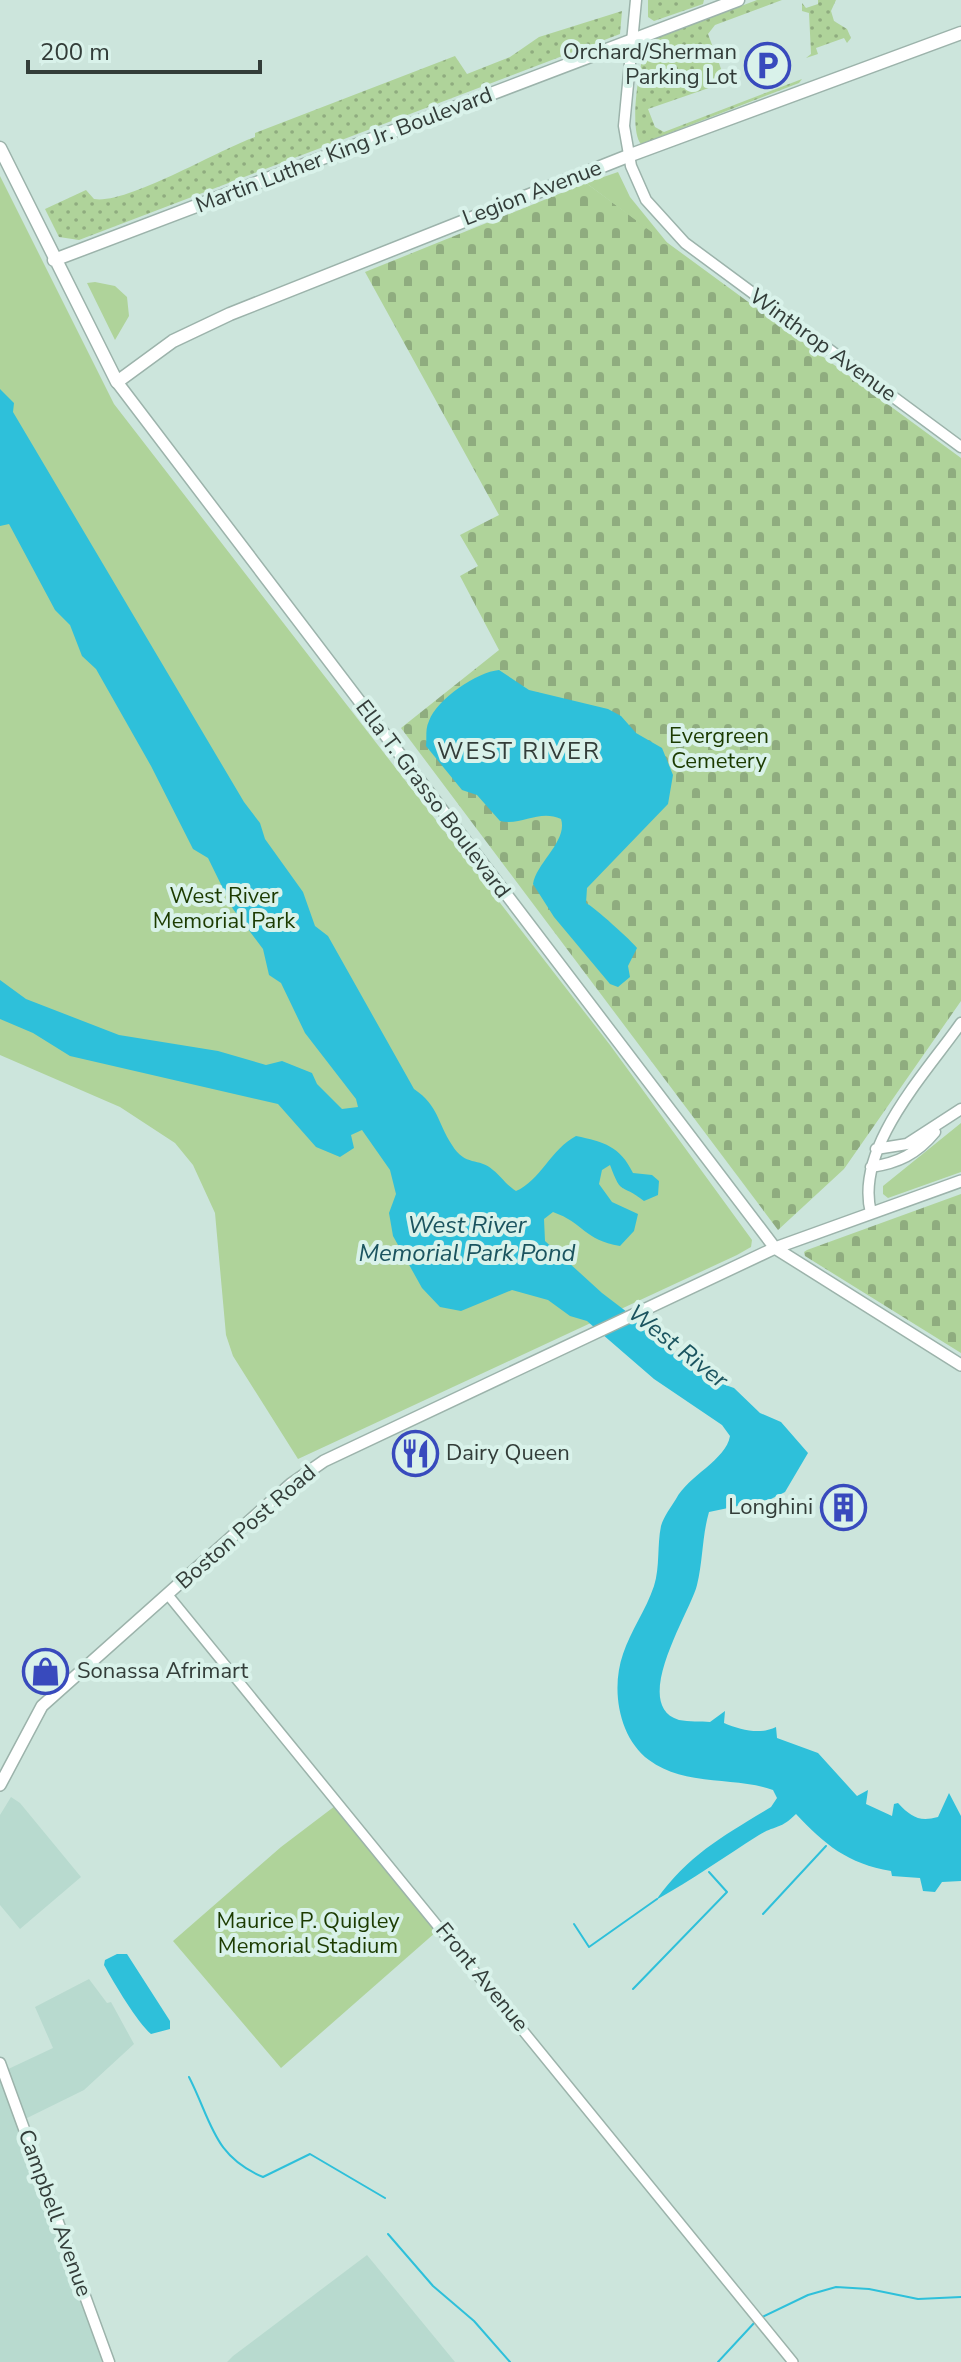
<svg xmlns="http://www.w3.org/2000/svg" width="961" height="2362" font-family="'Nunito Sans',sans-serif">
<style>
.built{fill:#b8dacf}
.grass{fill:url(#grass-dots)}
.cemetery{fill:url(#cemetery-stones)}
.green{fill:#afd39a}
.water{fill:#2ec0da}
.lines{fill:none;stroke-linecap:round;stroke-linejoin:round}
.stream{stroke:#2ec0da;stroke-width:2}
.tertiary-casing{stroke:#9cb3ab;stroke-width:12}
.secondary-casing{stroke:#9cb3ab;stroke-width:13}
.primary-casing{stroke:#9cb3ab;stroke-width:14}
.trunk-casing{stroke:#9cb3ab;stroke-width:15}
.tertiary{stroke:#fff;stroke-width:9}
.secondary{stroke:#fff;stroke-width:10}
.primary{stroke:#fff;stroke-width:11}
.trunk{stroke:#fff;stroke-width:12}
.labels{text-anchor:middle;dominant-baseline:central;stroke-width:8;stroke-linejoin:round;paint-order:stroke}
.poi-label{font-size:22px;fill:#333d39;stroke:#d9f2ea;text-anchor:end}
.street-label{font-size:22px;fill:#333d39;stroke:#d9f2ea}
.park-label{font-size:22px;fill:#1c3b01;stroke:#d9f2ea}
.neighbourhood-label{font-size:24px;letter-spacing:2px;fill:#333d39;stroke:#d9f2ea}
.water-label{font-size:24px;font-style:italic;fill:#1b545f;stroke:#d9f2ea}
</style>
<defs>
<pattern id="grass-dots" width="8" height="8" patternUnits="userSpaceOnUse" patternTransform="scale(2)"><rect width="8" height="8" fill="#afd39a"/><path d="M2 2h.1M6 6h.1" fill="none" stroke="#8fac7f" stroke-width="1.8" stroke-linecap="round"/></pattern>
<pattern id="cemetery-stones" width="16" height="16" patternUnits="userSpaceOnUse" patternTransform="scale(2)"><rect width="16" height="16" fill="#afd39a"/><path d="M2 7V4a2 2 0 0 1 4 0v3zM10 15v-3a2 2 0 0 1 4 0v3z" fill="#8fac7f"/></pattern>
</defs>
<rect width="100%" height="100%" fill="#cce5dc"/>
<path class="built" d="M 11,1797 L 20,1803 L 81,1877 L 20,1929 L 0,1905 L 0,1815 Z
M 89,1979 L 107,2003 L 111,2002 L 134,2044 L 84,2090 L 21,2121 L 109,2362 L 0,2362 L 0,2063 L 4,2071 L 53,2048 L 35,2007 Z
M 367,2255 L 455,2362 L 227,2362 L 233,2356 Z"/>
<path class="grass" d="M 648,0 L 704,0 L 703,4 L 654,21 L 648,17 Z
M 757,0 L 782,0 L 715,25 L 708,34 L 726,82 L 648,109 L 655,127 L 664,132 L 802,79 L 799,83 L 641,144 C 628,130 640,57 648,41 Z
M 818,0 L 836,0 L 831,11 L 834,21 L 847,29 L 851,38 L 847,43 L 844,38 L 816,48 L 818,54 L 806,58 L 811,54 L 809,13 L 802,11 L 802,3 L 806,8 L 818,4 Z
M 622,11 L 620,34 L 79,240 L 59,237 L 45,209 L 86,190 L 94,199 C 126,205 220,149 255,137 L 255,133 L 455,56 L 467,74 L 510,57 L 539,37 Z"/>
<path class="cemetery" d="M 586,183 L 961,458 L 961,1001 L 844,1169 L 778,1230 L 401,728 L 499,650 L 460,576 L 478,566 L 460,535 L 499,515 L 365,272 Z
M 961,1194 L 961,1353 L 805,1256 L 804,1252 L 807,1250 Z"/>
<path class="green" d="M 618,172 L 630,197 L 669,245 L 586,183 Z
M 0,176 L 114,404 L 610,1045 L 752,1240 L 751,1247 L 737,1255 L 298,1459 L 233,1356 L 226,1335 L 215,1213 L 193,1165 L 175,1143 L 120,1107 L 0,1055 Z
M 95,282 L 115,286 L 127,297 L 129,316 L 115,340 L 87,283 Z
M 961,1123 L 961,1172 L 888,1198 L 883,1194 L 883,1186 Z
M 335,1806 L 436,1932 L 281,2068 L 173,1941 L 281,1847 Z"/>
<path class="water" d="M 0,389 L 14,403 L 13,412 L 244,802 L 260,823 L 265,839 L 303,892 L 315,926 L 328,936 L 414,1089 C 439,1106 437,1122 452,1145 C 465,1167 479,1157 493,1170 C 502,1177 505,1184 516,1191 C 540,1181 551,1149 576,1136 C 604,1142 620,1146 633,1173 L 652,1175 L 659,1181 L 658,1195 L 644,1201 C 620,1182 622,1197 610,1165 L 602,1170 L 599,1184 L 612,1202 L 638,1214 L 634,1231 L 620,1246 C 584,1240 584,1223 553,1212 L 544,1219 L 545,1241 L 602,1293 L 665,1341 L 677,1356 L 714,1381 L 734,1388 L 760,1413 L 781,1422 L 808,1453 L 785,1492 L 771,1499 L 709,1512 C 702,1536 703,1561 697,1585 C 691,1611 629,1705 679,1720 C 689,1722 701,1721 710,1722 L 725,1711 L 724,1723 C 741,1730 760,1735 776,1727 L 777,1738 L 818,1753 L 857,1796 L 868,1790 L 866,1804 L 892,1816 L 894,1804 L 898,1803 C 911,1817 919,1822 938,1817 L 949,1793 L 961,1816 L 961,1881 L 942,1882 L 935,1892 L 923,1891 L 920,1878 L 892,1876 L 891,1871 C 848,1864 824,1844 796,1814 C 780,1830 775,1825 759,1835 C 724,1857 692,1880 656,1900 C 690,1853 724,1836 771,1807 L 777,1798 L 773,1790 C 734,1776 685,1787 649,1760 C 618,1737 611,1688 623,1654 C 631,1630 646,1610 654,1586 C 660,1567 657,1545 661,1526 C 664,1516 671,1507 676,1499 C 688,1476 726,1460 730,1436 L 722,1425 L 654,1379 L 587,1321 L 570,1316 L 548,1300 L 512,1290 L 461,1311 L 440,1307 L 422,1288 L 393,1236 L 389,1213 L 396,1194 L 390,1170 L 362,1130 L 351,1135 L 354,1148 L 340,1157 L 316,1147 L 278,1104 L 70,1056 L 33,1033 L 0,1019 L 0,980 L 26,999 L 119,1035 L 218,1051 L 266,1065 L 282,1061 L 312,1073 L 317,1084 L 342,1109 L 358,1107 L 356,1099 L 305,1033 L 281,983 L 269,975 L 263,949 L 233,909 L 208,858 L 193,849 L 151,766 L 96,669 L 82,656 L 70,625 L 55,610 L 9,524 L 0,526 Z
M 499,670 L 529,690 L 608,709 L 621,716 L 636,733 L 662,748 L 673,775 L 668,804 L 587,888 L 586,903 C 593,906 633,942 637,948 L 628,966 L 630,977 L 618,987 L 610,984 L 554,917 L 533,884 C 537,862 568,841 561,819 C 539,809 522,826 500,821 L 477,795 L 462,790 L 426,746 C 427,737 425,729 429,721 C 437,699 477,672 499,670 Z
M 117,1954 L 127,1954 L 170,2021 L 170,2029 L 151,2034 C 137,2022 114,1983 104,1965 L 105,1960 Z"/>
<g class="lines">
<path class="stream" d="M 763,1914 L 826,1846
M 574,1924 L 589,1947 L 657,1899
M 633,1989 L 727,1892 L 709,1872
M 189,2077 C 212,2122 213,2156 263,2177 L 310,2154 L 385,2198
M 388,2234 L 433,2286 L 474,2321 L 510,2362
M 760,2318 L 808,2295 L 836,2287 L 869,2289 L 918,2299 L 961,2297
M 718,2362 L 755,2322"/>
<defs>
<path id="tertiary" d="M 168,1595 L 793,2362"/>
<path id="secondary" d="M 636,0 L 624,126 L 631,166 L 646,200 L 685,243 L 961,447
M 876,1149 L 907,1144 L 961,1109
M 871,1167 C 898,1163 917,1154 935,1132
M 871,1213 C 854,1148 926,1073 961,1023
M 0,2063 L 109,2362"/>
<path id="primary" d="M 117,382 L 775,1248 L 961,1365
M 0,1785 L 42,1706 L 291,1484 L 324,1461 L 775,1248 L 961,1181"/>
<path id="trunk" d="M 0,148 L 117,382 L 173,341 L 230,314 L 628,156 L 961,33
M 54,260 L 738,0"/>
</defs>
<use href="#tertiary" class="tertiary-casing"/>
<use href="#secondary" class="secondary-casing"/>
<use href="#primary" class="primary-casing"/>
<use href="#trunk" class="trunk-casing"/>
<use href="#tertiary" class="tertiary"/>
<use href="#secondary" class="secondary"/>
<use href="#primary" class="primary"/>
<use href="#trunk" class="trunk"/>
</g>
<defs>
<symbol id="parking-ring" viewBox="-11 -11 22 22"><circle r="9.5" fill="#d9f2ea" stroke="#384abd" stroke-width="1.5"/><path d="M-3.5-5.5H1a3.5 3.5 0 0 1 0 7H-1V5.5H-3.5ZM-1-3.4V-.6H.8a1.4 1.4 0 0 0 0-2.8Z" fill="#384abd"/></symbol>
<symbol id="restaurant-ring" viewBox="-11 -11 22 22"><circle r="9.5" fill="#d9f2ea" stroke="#384abd" stroke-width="1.5"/><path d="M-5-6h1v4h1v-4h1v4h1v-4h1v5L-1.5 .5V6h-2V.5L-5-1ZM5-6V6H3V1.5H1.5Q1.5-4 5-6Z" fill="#384abd"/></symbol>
<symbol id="building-ring" viewBox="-11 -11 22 22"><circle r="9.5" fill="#d9f2ea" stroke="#384abd" stroke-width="1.5"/><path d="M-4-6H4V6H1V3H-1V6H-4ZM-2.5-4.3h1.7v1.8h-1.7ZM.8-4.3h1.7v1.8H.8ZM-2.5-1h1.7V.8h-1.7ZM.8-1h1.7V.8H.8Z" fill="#384abd"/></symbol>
<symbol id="shop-ring" viewBox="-11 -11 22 22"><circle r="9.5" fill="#d9f2ea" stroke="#384abd" stroke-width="1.5"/><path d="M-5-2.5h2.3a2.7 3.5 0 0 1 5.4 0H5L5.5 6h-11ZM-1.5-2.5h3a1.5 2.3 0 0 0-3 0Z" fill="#384abd"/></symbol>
</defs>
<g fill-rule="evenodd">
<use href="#parking-ring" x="742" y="40" width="51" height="51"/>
<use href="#restaurant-ring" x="390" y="1428" width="51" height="51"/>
<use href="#building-ring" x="818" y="1482" width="51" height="51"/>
<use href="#shop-ring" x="20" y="1646" width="51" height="51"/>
</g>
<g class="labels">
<g class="poi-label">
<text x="737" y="52">Orchard/Sherman<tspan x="737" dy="25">Parking Lot</tspan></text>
<text x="446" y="1453" text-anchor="start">Dairy Queen</text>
<text x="813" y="1507">Longhini</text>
<text x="77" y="1671" text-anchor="start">Sonassa Afrimart</text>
</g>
<g class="street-label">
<text transform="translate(344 150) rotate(-21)">Martin Luther King Jr. Boulevard</text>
<text transform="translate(532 193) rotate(-21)">Legion Avenue</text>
<text transform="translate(823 345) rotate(36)">Winthrop Avenue</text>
<text transform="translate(433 799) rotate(53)">Ella T. Grasso Boulevard</text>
<text transform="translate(246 1527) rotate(-41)">Boston Post Road</text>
<text transform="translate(482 1977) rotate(51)">Front Avenue</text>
<text transform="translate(55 2213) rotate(70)">Campbell Avenue</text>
</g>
<g class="park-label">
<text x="719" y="736">Evergreen<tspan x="719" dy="25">Cemetery</tspan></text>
<text x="224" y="896">West River<tspan x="224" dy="25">Memorial Park</tspan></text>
<text x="308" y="1921">Maurice P. Quigley<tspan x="308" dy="25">Memorial Stadium</tspan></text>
</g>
<g class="neighbourhood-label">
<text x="519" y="751">WEST RIVER</text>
</g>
<g class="water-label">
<text x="467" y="1225">West River<tspan x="467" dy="28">Memorial Park Pond</tspan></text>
<text transform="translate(678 1346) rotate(38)">West River</text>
</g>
</g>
<path d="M28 60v12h232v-12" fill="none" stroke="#333d39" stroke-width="4"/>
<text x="40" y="60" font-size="24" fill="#333d39" stroke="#d9f2ea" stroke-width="6" paint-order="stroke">200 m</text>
</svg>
